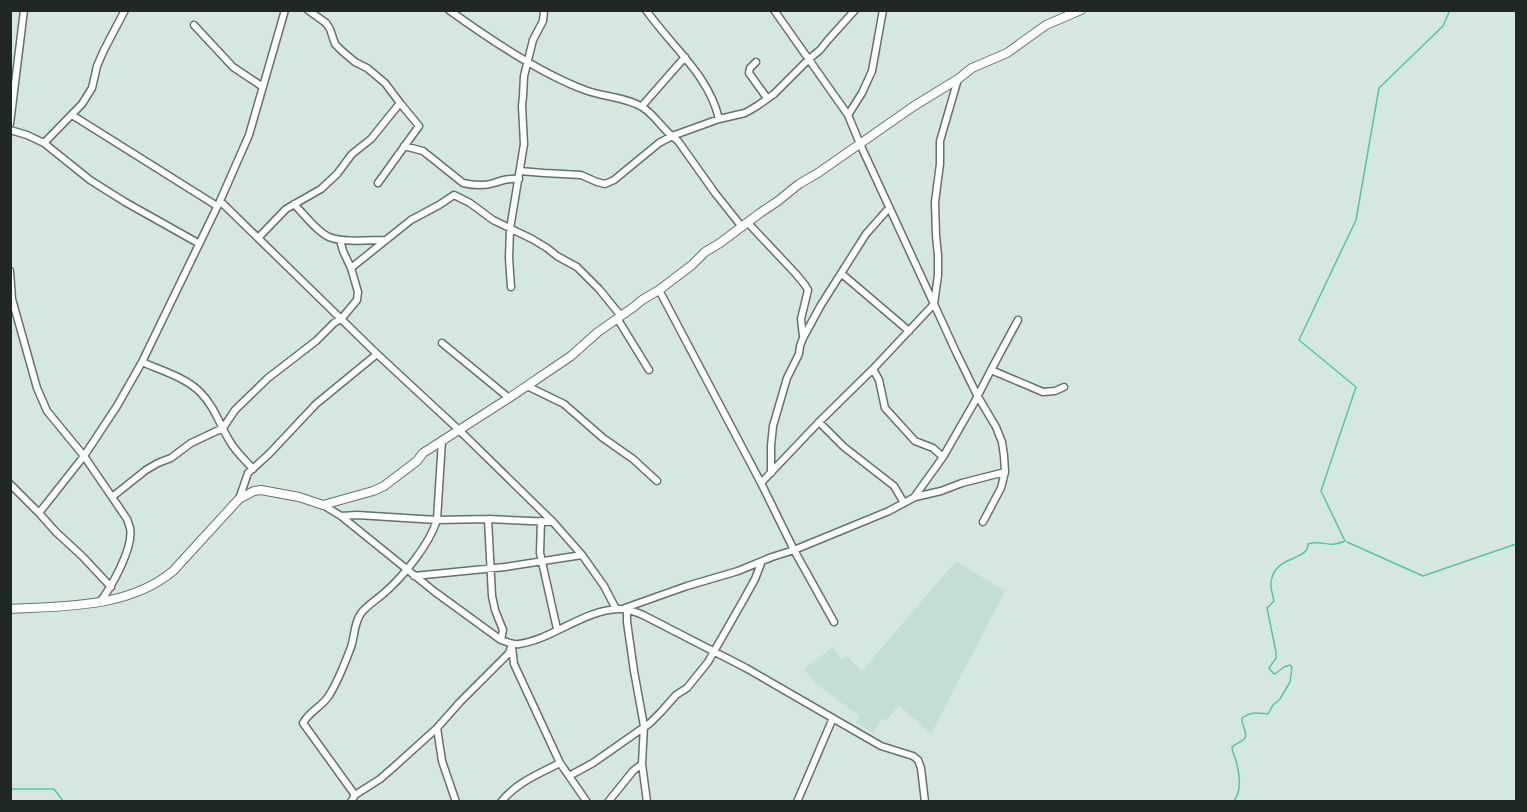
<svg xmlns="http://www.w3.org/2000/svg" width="1527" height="812" font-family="Figtree,sans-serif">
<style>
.built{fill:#c3dfd4}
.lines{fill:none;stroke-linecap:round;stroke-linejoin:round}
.stream{stroke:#4fc9a5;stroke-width:1.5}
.minor-casing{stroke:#62736d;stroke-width:9}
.tertiary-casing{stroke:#62736d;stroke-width:10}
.minor{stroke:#fff;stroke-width:6}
.tertiary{stroke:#fff;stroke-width:8}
</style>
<rect width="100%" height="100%" fill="#d4e8e0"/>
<path class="built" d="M 956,561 L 1005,591 L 931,734 L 899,705 L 886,721 L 882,718 L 873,733 L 856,722 L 859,716 L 816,684 L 804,669 L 833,647 L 841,659 L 847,656 L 862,671 Z"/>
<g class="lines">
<path class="stream" d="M 1347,542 L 1423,576 L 1516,544
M 10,789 L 54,789 L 64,802
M 1233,802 C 1242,792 1240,774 1236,761 C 1235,756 1232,753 1232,747 C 1235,744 1242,742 1245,738 C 1248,732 1241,726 1242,718 C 1251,711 1257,713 1268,714 L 1273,705 L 1280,699 L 1290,682 L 1292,667 L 1290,665 L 1284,667 L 1275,674 L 1273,673 L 1269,668 L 1276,658 L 1276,652 L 1267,608 L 1274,601 C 1273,595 1270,588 1271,582 C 1275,554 1308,562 1308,544 C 1322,539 1329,549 1345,541 L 1321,491 L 1356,387 L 1299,340 L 1356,220 L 1379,88 L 1443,26 L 1450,10"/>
<defs>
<path id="minor" d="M 308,10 L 326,23 L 330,29 L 335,44 L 342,51 L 355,62 L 367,68 L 385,83 L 400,103 L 419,126 L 378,183
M 449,10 C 489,39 539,73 585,90 C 603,97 626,97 642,107 C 654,114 661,127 672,136 L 659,143 L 614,180 L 605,184 L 597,182 L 581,175 L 544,173 L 520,171
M 646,10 C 671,46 709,75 719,119
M 194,25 L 233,67 L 263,87
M 756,62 L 750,68 L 749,73 L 767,98
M 958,79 L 940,141 L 940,164 L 935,202 L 936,236 L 938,255 L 938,275 L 934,304 L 956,352 L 977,395 L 996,427 L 1002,442 L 1004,456 L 1005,472 L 1001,488 L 983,522
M 642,106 L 685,57
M 72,115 L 217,206
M 848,115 L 862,93 L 872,71 L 883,10
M 10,124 L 24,10
M 10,130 L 27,135 L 44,143 L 90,180 L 125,202 L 198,243
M 44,143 L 82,104 L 92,88 L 97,66 L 104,50 L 125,10
M 404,146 L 423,151 L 463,183 C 472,185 485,186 494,183 C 503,180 509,178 519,179
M 220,201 L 377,354 L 459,430 L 553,522 L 582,555 L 604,586 L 616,609
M 294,204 C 303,213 317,232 329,237 C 344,243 369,240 386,240
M 748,223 L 796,274 L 805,285 L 808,290 L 801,319 L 803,336
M 742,227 L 715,193 L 678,141 L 672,136 L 719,119 L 745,113 L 757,106 L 774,94 L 809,59 L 820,50 L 828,40 L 855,10
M 258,238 L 286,209 L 321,189 L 337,174 L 352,154 L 371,139 L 400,103
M 351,268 L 411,220 L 439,205 L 454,195 L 470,203 L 493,220 L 532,239 L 547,248 L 557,256 L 577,267 L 599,289 L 621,316
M 10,271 L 12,299 L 37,388 L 47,411 L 84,456 L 127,519 C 128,522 129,525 130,528 C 134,547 112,586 100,602
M 842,274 L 909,331
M 511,287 L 509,258 L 510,229 L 524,144 L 522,106 L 523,96 L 524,76 L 533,40 L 543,21 L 544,10
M 659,290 L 761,483 L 794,550 L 834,622
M 617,318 L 649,370
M 442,343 L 509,398
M 142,362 C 160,370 185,377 200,392 C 214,406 219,423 229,440 C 235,451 245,460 253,469
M 873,369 L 879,380 L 885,408 L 915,441 L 933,448 L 943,457
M 991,370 L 1018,320
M 527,386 L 564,404 L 603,438 L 633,459 L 657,481
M 819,422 L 844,447 L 894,486 L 904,503
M 771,473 L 771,446 L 773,426 L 787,378 L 799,354 L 800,346 L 803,338 L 821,305 L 866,234 L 889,208
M 761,483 L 819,422 L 873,369 L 934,304 L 860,144 L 848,115 L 774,10
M 10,484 L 39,513 L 56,532 L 83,557 L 111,587
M 915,496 L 943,457 L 974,403 L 991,370 L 1043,392 L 1055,391 L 1064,387
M 112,497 L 146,470 L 158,463 L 171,458 L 191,443 L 223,428 L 235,410 L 268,378 L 316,341 L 334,323 L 342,318 L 357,300 L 358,292 L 351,268 L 343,251 L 340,240
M 239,499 L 248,473 L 269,454 L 316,404 L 377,354
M 323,505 L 341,516 L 435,592 L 501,640 C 507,642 513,645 519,644 C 554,639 584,609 621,609 C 628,609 636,612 643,615 L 746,668 L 881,746 L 913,756 L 918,760 L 921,768 L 925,802
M 39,513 L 84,456 L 117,406 L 142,362 L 220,201 L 249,135 L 285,10
M 341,516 L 357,515 L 437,520 L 488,519 L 553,522
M 488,519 L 492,596 L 495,610 L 503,630 L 501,640
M 541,521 L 540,553 L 557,629
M 414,576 L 505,567 L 582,555
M 625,608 L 687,586 L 738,571 L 772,557 L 794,550 L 889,511 L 915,497 L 941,491 L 962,483 L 1005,472
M 627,609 L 627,622 L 634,671 L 644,726 L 642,764 L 647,802
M 512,647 L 514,664 L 560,763 L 587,802
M 437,728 L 442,761 L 456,802
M 569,776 L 593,763 L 650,723 L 661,712 L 676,695 L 687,688 L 708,662 L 744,599 L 755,579 L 762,561
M 355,795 L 303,723 C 309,712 321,707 328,697 C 338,682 345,663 351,647 C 355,635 354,622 362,612 C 368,605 376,600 383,594 C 403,577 429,545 437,520 L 442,440
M 351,802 L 355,795 L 380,779 L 395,766 L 437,728 L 460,702 L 509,653 L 512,644
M 501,802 C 516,783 538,774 560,763
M 608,802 L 633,771 L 642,764
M 797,802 L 833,718"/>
<path id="tertiary" d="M 10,609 C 65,606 129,608 173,571 L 239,499 L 254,491 L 261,490 L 299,497 L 323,505 L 373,491 L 384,486 L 417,461 L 423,453 L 509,398 L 571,356 L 598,332 L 635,306 L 642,300 L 659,290 L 692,265 L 705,252 L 720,243 L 760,213 L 778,201 L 799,184 L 818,173 L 914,106 L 958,79 L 972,68 L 1007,53 L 1046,25 L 1081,10"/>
</defs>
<use href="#minor" class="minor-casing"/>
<use href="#tertiary" class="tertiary-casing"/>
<use href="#minor" class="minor"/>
<use href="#tertiary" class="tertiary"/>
</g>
<rect width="1527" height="812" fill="none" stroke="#202825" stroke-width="24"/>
</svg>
